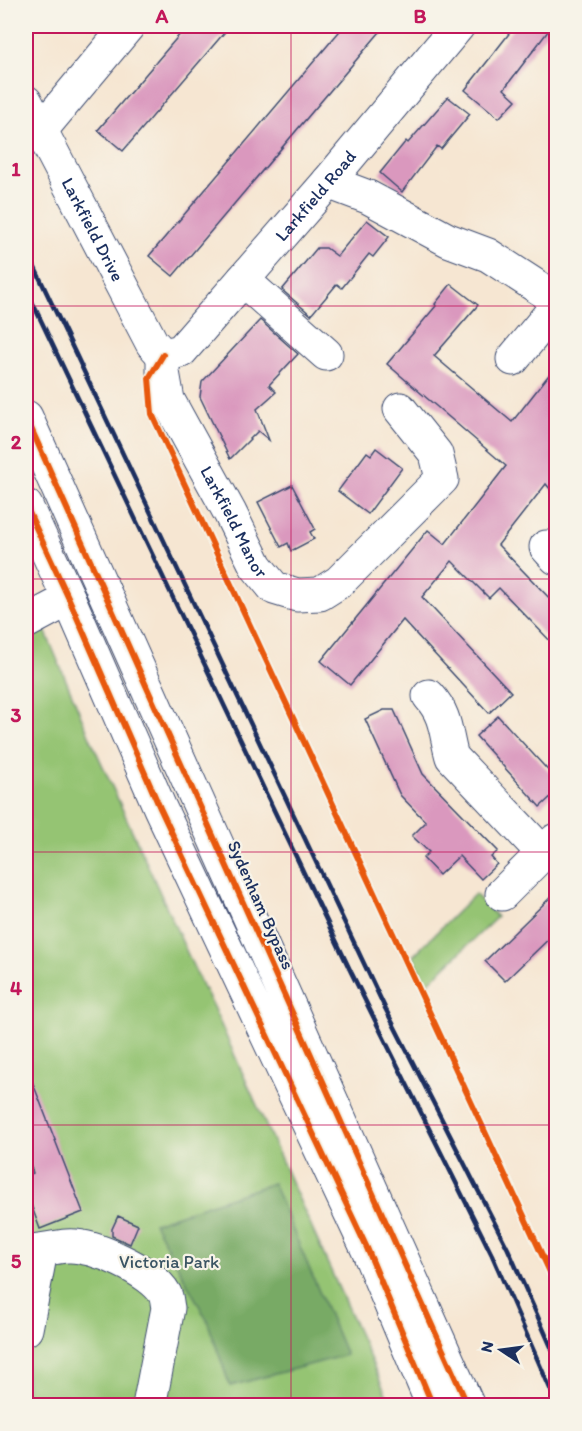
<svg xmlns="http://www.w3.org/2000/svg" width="582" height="1431" font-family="Itim,sans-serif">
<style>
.green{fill:#95c473;stroke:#587a68;stroke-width:1.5}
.forest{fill:#78aa65;stroke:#4a6c62;stroke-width:1.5}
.building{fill:#da98be}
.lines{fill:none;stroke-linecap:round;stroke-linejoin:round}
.minor-casing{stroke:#3c4a6f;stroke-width:35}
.highway-casing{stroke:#3c4a6f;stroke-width:35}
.minor{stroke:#fff;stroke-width:33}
.highway{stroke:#fff;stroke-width:33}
.rail{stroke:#1b2f5e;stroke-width:4.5}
.cycleway-casing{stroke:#f7f3e8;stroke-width:10}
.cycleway{stroke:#e8590c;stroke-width:6}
.grid{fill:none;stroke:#c2185b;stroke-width:1.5;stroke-opacity:0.55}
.labels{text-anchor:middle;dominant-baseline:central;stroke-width:4.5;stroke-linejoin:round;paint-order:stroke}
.street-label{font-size:18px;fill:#1b2f5e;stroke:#f7f3e8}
.park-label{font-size:18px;fill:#3a5463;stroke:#f7f3e8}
.neatline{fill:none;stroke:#c2185b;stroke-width:2}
.grid-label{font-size:20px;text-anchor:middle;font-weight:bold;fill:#c2185b}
</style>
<rect width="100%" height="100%" fill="#f7f3e8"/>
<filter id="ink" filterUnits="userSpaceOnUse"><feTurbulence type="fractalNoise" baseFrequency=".0167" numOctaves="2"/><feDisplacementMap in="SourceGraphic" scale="12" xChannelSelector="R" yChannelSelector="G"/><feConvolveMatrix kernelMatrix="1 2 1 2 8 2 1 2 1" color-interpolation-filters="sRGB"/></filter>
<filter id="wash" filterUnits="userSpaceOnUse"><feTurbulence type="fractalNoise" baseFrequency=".008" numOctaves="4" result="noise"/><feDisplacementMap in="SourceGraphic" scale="24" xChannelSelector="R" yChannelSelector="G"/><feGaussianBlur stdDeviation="1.35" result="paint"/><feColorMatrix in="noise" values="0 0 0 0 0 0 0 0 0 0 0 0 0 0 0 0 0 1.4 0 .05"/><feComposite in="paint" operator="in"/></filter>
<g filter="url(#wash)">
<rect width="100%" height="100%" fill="#f6e6d2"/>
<path class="green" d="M 26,585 L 92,742 L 204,990 L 205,989 L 391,1405 L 26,1405 Z
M 475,894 L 497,917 L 426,985 L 413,956 Z"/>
<path class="forest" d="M 273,1183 L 346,1355 L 230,1386 L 207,1320 L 154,1223 Z"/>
<g id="blocks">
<path class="building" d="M 187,26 L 230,26 L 123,151 L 98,130 Z
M 344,26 L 385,26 L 173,276 L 149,256 Z
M 515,26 L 552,26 L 504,89 L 516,100 L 499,118 L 465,90 Z
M 448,97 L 470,114 L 441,149 L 437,146 L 402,192 L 380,173 L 406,141 L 408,143 Z
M 367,220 L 389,237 L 373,257 L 369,254 L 342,288 L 337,284 L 311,315 L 282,290 L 317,248 L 326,248 L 337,256 Z
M 451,284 L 478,305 L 434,356 L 512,422 L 556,366 L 556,496 L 546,484 L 498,545 L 556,605 L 556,647 L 499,588 L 489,598 L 452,561 L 422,597 L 511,692 L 489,713 L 403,620 L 350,685 L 321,661 L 428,530 L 445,544 L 506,466 L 387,364 L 436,306 L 435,304 Z
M 260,320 L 298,354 L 269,385 L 276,392 L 257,409 L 269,440 L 258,431 L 230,459 L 200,397 L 202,382 Z
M 376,448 L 402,468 L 368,514 L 338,491 L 367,452 L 371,455 Z
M 292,485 L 315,529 L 310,532 L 314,539 L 291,551 L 288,543 L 281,547 L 258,502 Z
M 384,710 L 394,710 L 423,774 L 498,851 L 491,857 L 497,864 L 481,879 L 459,856 L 439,875 L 423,858 L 429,852 L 412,836 L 426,822 L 400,795 L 365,719 Z
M 498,716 L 556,779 L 556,792 L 540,807 L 476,736 Z
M 556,892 L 556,932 L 505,981 L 485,961 Z
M 26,1068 L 27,1068 L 83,1212 L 40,1229 L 26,1191 L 26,1176 L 33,1173 L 26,1152 Z
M 118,1216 L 138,1225 L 130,1244 L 112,1236 L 112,1229 Z"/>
</g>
</g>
<g filter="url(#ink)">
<use href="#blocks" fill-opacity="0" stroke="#3c4a6f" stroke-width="1.5"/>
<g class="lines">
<defs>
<g id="minor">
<path id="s1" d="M 26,102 L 152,343 L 163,355"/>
<path d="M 41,130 L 128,26"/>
<path d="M 328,182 L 368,197 L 448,240 L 488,255 L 556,299"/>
<path d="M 243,280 L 326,354"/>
<path id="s2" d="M 163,355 L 163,372 L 168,400 L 230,513 L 256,566 L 274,588 L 297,595 L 320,594 L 339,582 L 442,479 L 436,454 L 400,409"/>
<path id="s3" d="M 163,355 L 181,351 L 328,182 L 458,26"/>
<path d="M 513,359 L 556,307"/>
<path d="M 546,547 L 556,558"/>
<path d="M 26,622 L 69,599"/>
<path d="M 429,696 C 447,716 445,733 452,757 L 543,853"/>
<path d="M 502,894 L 556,840"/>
<path d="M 26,1251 C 40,1251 53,1247 67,1246 C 93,1244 152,1271 165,1294 C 167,1298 167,1304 168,1308 L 149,1406"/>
<path d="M 26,1329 L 41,1251"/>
</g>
<path id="highway" d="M 26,417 L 468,1406
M 26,506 L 69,599 L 160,808 L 367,1248 L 433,1406"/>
</defs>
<use href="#minor" class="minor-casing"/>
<use href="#highway" class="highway-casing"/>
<use href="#minor" class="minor"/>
<use href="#highway" class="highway"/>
<path class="rail" d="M 26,249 L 385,1008 L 508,1249 L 556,1358
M 26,289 L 351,972 L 492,1255 L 556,1402"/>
<defs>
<path id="cycleway" d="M 163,355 L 149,378 L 152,414 L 556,1285
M 26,417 L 468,1406
M 26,506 L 69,599 L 160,808 L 367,1248 L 433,1406"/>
</defs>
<use href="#cycleway" class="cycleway-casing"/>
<use href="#cycleway" class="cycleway"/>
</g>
</g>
<path class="grid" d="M 291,26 L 291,1406M 26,306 L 556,306M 26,579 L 556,579M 26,852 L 556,852M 26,1125 L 556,1125"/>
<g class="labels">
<g class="street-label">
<text stroke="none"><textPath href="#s3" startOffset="224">Larkfield Road</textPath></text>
<text stroke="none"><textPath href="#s1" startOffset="144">Larkfield Drive</textPath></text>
<text stroke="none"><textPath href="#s2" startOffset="184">Larkfield Manor</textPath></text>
<text transform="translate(261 905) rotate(66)">Sydenham Bypass</text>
</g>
<g class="park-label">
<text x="169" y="1262">Victoria Park</text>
</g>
</g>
<rect width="582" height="1431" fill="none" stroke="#f7f3e8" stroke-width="66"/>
<g transform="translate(501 1350) rotate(283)" stroke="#f7f3e8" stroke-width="4.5" paint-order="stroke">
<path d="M0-4.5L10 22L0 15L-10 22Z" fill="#1b2f5e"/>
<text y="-9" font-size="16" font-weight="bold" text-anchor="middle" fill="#1b2f5e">N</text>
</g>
<rect x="33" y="33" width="516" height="1365" class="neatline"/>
<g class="grid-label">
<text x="162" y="23">A</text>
<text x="420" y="23">B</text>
<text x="16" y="176">1</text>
<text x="16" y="449">2</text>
<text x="16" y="722">3</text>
<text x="16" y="995">4</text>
<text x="16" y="1268">5</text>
</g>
</svg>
